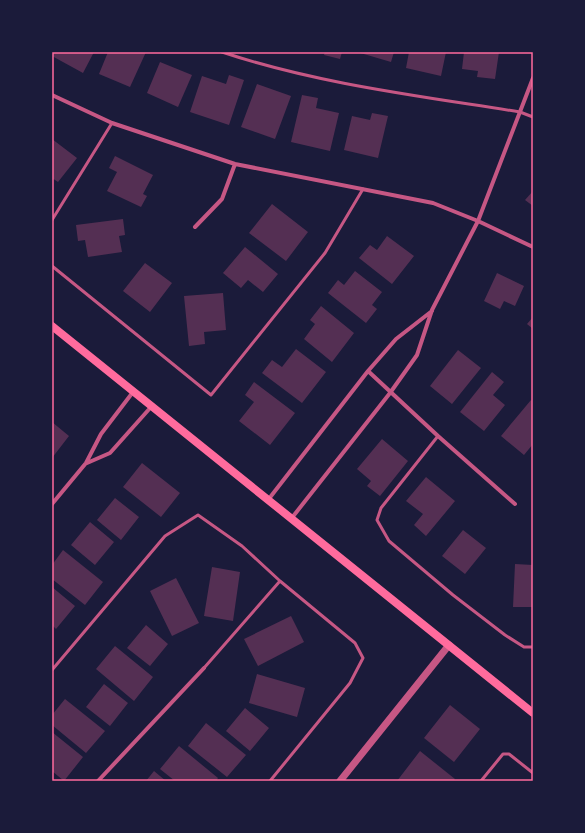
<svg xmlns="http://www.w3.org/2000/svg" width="585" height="833" font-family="Rubik,sans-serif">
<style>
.building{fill:#542f53}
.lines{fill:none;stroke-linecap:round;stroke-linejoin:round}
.service{stroke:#c65784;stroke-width:3}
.minor{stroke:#c65784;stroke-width:4}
.tertiary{stroke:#c65784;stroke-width:7}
.secondary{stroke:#ff6b9d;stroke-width:8}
.neatline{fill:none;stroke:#ff6b9d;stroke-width:1.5}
</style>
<rect width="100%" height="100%" fill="#1b1b3a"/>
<path class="building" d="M 52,52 L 94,52 L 83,73 L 52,56 Z
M 108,52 L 146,52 L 130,87 L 99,74 Z
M 325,52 L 342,52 L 340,59 L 324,55 Z
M 357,52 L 394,52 L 391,62 Z
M 409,52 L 446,52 L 441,76 L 406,68 Z
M 464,52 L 499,52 L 495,79 L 477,77 L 478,71 L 462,69 Z
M 160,62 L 192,75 L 178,107 L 147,93 Z
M 229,75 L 244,80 L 229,125 L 190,112 L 202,76 L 226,84 Z
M 257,84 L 291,96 L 275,139 L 241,127 Z
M 302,95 L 318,98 L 316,108 L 339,113 L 330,151 L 291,142 Z
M 372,113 L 388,116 L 378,158 L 344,150 L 352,116 L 370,120 Z
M 52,139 L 77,158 L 58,182 L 52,178 Z
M 115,156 L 153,175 L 143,194 L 147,196 L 141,207 L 107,191 L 117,172 L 109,168 Z
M 533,191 L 533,206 L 525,200 Z
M 272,204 L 308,232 L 286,261 L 249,233 Z
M 123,219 L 125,235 L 119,236 L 122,252 L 88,257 L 85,240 L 78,241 L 76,225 Z
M 387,236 L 414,256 L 392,284 L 359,258 L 370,245 L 377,250 Z
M 245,247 L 278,274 L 263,292 L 248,280 L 241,288 L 223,273 Z
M 145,263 L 172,283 L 150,312 L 123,291 Z
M 355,271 L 382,292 L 372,305 L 377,309 L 366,323 L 328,293 L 338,280 L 344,285 Z
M 497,273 L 524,286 L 515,306 L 504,301 L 500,309 L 484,301 Z
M 223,293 L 226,330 L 204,332 L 205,344 L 189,346 L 184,296 Z
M 321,306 L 354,333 L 332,362 L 304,339 L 315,324 L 310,320 Z
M 533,317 L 533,329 L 527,324 Z
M 296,349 L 326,372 L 302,403 L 262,373 L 272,360 L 282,367 Z
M 458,350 L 481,368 L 452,404 L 430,386 Z
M 492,372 L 504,382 L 493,395 L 505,405 L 484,431 L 460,412 Z
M 254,382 L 295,413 L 270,445 L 239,421 L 254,402 L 245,395 Z
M 531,400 L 533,401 L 533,444 L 524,455 L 501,436 Z
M 52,422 L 69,436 L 52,458 Z
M 382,439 L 408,461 L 380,496 L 367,486 L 371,481 L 357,469 Z
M 142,463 L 180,493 L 161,517 L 123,487 Z
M 426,477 L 455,501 L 426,536 L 414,525 L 423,514 L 406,501 Z
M 115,498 L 139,517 L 121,540 L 97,520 Z
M 90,522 L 114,542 L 95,565 L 71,545 Z
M 463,530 L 486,548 L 465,574 L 442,556 Z
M 63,550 L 103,582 L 85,605 L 52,579 L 52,565 Z
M 515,564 L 533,565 L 533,607 L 513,607 Z
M 212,567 L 240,572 L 233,621 L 204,616 Z
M 176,578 L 199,623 L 172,636 L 150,591 Z
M 52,587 L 75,606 L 56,629 L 52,625 Z
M 291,616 L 304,642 L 258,666 L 244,639 Z
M 146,625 L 168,644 L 150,666 L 127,648 Z
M 115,646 L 153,677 L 134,701 L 96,669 Z
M 257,674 L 305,688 L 297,717 L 249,703 Z
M 104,684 L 128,703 L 110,726 L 86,707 Z
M 65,699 L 105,731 L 86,753 L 52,725 L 52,715 Z
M 450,705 L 480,729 L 454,762 L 424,738 Z
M 245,708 L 269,728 L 250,751 L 226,731 Z
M 206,723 L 246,755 L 227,777 L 188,746 Z
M 52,732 L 83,757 L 64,781 L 52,771 Z
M 179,746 L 218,778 L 216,781 L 175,781 L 160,769 Z
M 420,751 L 455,779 L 453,781 L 397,781 Z
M 154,771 L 166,781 L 146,781 Z"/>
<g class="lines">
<path class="service" d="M 222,52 C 318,84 420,96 520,112 L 533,117
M 52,220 L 112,123
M 52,266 L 211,395 L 325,253 L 363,189
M 438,436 L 381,508 L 377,520 L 389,541 L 453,595 L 505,635 L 524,647 L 533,647
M 52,670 L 165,536 L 198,515 L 242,546 L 280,581 L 204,668
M 270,781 L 350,683 L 363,658 L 355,643 L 280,581
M 481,781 L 503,754 L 509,754 L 533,773"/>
<path class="minor" d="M 52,95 L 112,123 L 235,164 L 433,203 L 478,221 L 533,247
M 195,227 L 222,199 L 235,164
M 368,371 L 438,436 L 515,504
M 87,463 L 110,453 L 151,407
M 268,500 L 368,371 L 396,339 L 432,311
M 52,504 L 86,463 L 101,434 L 133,392
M 291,519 L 390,393 L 417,355 L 432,310 L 478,221 L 533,78
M 98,781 L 204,668"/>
<path class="tertiary" d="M 340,781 L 449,645"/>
<path class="secondary" d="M 52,326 L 533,713"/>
</g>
<rect width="585" height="833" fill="none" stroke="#1b1b3a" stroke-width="106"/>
<rect x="53" y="53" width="479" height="727" class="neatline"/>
</svg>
